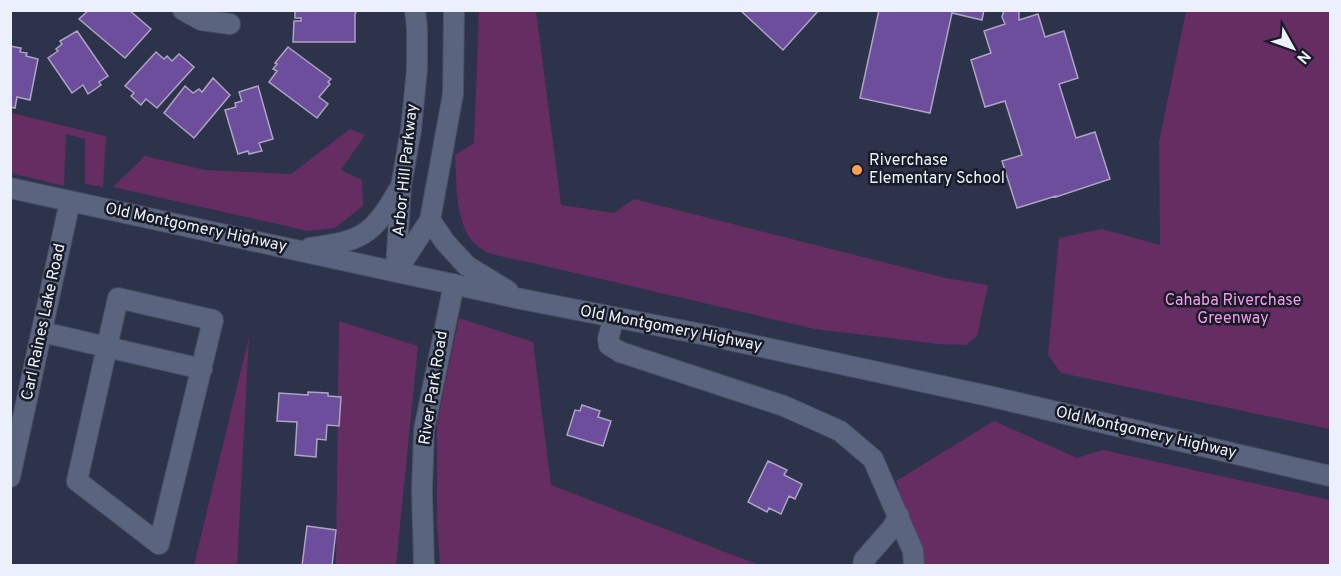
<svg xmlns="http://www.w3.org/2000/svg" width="1341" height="576" font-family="Overpass,sans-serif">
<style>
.green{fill:#662d63}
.building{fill:#6d4e9d;stroke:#ada4c2;stroke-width:1.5}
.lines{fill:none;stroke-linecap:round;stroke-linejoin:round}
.minor-casing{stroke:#484e61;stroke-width:22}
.minor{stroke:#5b647e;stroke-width:20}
.poi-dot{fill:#fb9e51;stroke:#181c26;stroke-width:2}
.labels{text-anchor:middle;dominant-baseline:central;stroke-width:5;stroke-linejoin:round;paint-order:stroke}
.poi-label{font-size:16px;fill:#ebf0fc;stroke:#181c26;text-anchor:start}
.street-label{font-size:16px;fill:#ebf0fc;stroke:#181c26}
.park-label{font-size:16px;fill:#f699ef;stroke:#181c26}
</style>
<rect width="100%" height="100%" fill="#2c334b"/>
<path class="green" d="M 479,11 L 536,11 L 561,205 L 614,213 L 634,199 L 946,278 L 988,285 L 977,336 L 966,345 L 939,344 L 815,329 L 528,262 C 515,259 493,256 483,250 C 454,234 457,184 455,155 L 474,143 Z
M 1186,11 L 1330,11 L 1330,429 L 1061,373 L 1048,355 L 1059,238 L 1102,229 L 1160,245 L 1159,142 Z
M 11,113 L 106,136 L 103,187 L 85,184 L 85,139 L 66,134 L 64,186 L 11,173 Z
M 350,129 L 365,135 L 341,170 L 362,180 L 363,206 L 335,228 L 308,231 L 113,187 L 145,156 L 205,170 L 291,174 Z
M 459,318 L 533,342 L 551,485 L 759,565 L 440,565 L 437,522 L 437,423 Z
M 339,321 L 418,346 L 396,565 L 336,566 Z
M 249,337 L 237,565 L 194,565 Z
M 994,421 L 1077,458 L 1103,450 L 1330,500 L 1330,565 L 921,565 L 896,481 Z"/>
<path class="building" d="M 89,10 L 129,10 L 151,29 L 125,58 L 79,19 Z
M 295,10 L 357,10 L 355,14 L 355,42 L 293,42 L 294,21 L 301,21 L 301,18 L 295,18 Z
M 740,10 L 819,10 L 783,50 Z
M 879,10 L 984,10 L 982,20 L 952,13 L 930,113 L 860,98 Z
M 1004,10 L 1019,10 L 1019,20 L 1038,14 L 1045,37 L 1064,31 L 1078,78 L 1059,84 L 1076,138 L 1095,132 L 1110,179 L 1056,197 L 1056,196 L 1017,208 L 1002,161 L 1022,155 L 1005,101 L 985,107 L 971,60 L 991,53 L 984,31 L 1005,24 L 1002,17 Z
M 77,31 L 108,76 L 99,82 L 101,85 L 88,94 L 83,85 L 72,93 L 48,58 L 58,51 L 56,49 L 62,44 L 60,41 Z
M 10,46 L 21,48 L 20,52 L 27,53 L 26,56 L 38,59 L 30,100 L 17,97 L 15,108 L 10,107 Z
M 288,47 L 331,79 L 328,82 L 330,84 L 319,97 L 328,104 L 317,118 L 269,82 L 277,71 L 273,69 L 277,64 L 275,63 Z
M 156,52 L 164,59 L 167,56 L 172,61 L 179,54 L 194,67 L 157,108 L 146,99 L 141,105 L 131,96 L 134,93 L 125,86 Z
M 213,78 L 230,95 L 194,138 L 164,113 L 185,86 L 193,93 L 199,89 L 202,92 Z
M 258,86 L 273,139 L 259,143 L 262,151 L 249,154 L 248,151 L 238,154 L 225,110 L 236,107 L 235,103 L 242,101 L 239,92 Z
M 308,392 L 328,393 L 328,396 L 341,397 L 339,426 L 327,425 L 326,440 L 317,439 L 316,457 L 295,455 L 297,422 L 277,421 L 279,393 L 308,395 Z
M 582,405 L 600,411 L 598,417 L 611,421 L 603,446 L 567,435 L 575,410 L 580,411 Z
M 768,461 L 787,470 L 784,475 L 802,484 L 795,499 L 789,496 L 781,514 L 769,508 L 767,512 L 748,502 Z
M 307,526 L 336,530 L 332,566 L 302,566 Z"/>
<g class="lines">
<defs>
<path id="minor" d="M 183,10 L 201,20 L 230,24
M 10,188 L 521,299 L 706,335 L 993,397 L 1330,476
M 430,220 L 445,242 L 467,266 L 508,291
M 310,248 C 361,241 372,236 398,191
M 396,269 L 401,186 L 411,130 L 417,69 L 417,28 L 415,10
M 396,272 L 430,220 L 453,94 L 454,10
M 118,298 L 213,320 L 159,544 L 77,481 Z
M 614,317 L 608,339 L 609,345 L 620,352 L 784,406 L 840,431 L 873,459 L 913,551 L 914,566
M 42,332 L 202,369
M 10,477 L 70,201
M 424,566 L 422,490 L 424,430 L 454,284
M 863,566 L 864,560 L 892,528 L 899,516"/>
</defs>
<use href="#minor" class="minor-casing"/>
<use href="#minor" class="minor"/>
</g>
<circle class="poi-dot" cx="857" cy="170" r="6"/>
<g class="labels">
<g class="poi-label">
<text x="869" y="161">Riverchase<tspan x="869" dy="18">Elementary School</tspan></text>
</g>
<g class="street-label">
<text transform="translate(406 170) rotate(-84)">Arbor Hill Parkway</text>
<text transform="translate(196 228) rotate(12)">Old Montgomery Highway</text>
<text transform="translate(44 322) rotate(-78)">Carl Raines Lake Road</text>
<text transform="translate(671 329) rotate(11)">Old Montgomery Highway</text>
<text transform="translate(434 388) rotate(-81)">River Park Road</text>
<text transform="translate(1146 433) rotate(13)">Old Montgomery Highway</text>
</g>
<g class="park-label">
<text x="1233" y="301">Cahaba Riverchase<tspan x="1233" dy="18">Greenway</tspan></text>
</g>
</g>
<rect width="1341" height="576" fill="none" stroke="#ebf0fc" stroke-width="24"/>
<g transform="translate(1293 48) rotate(130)" stroke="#181c26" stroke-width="4.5" paint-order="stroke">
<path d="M0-4.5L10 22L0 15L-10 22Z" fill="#ebf0fc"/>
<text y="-9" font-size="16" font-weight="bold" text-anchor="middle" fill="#ebf0fc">N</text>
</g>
</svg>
